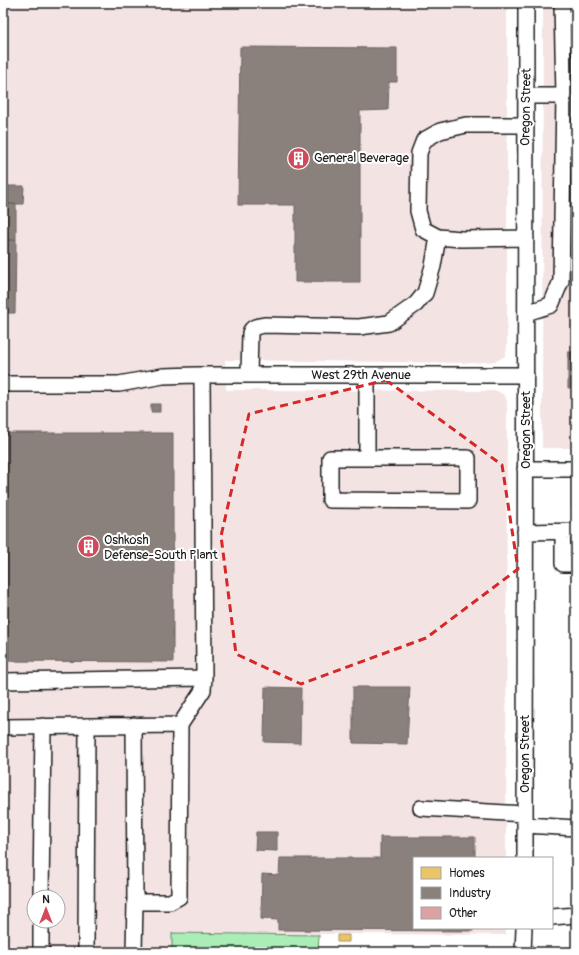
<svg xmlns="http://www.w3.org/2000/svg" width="579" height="955" font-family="Pangolin,sans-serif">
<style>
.built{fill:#f4e3e3;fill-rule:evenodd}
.green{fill:#aaedb7;stroke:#63846a}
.homes{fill:#e9c46a;stroke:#ac9253}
.industry{fill:#8a817c;stroke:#69635f}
.building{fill:#dca2a1;stroke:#1c1c1c}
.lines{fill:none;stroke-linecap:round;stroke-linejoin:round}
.minor-casing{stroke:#1c1c1c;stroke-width:18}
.minor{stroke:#fff;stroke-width:15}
.marked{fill:none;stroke:#d62828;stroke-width:3;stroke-dasharray:8 5;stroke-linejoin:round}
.labels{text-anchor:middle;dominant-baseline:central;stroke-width:4;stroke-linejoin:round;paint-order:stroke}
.street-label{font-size:13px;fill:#1c1c1c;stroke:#fff}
.poi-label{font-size:13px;fill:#1c1c1c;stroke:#fff;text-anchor:start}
</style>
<rect width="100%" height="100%" fill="#fff"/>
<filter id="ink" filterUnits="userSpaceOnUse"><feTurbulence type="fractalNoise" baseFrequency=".025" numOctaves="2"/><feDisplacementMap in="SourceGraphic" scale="8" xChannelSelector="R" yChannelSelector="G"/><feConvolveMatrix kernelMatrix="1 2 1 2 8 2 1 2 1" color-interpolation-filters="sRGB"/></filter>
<g filter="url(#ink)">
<path class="built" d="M 3,3 L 507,3 L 507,348 L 505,356 L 496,361 L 474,363 L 225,360 L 226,390 L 497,391 L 504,395 L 507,401 L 506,858 L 414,858 L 414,928 L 506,928 L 506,935 L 172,933 L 172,952 L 3,952 ZM 34,897 L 58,897 L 58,921 L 34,921 Z
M 543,3 L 576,3 L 576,448 L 542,448 Z"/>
<path class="green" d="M 172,933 L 319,935 L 318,952 L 172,952 Z"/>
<path class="homes" d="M 337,935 L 349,935 L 349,942 L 337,942 Z"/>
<path class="industry" d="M 573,38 L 576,38 L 576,79 L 572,79 Z
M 240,47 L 397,48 L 397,82 L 389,82 L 388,110 L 360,111 L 360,282 L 295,282 L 295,205 L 238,205 Z
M 576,129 L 576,142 L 572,142 L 572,133 L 576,132 Z
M 3,186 L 24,186 L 23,204 L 3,204 Z
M 3,204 L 16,204 L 16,240 L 3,240 Z
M 571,209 L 576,209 L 576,265 L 571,264 Z
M 3,240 L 16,240 L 15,313 L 3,313 Z
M 568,352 L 576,352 L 576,388 L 568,388 Z
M 151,404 L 160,404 L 160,412 L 151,412 Z
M 3,433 L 173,433 L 173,662 L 3,661 Z
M 265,687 L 301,688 L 300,743 L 264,742 Z
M 353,687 L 410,687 L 407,744 L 353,743 Z
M 256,832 L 277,832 L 277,851 L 255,850 Z
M 380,837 L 475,837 L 475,858 L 414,858 L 414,928 L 473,928 L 473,931 L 278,930 L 278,920 L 261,919 L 262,874 L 279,875 L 280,858 L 380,858 Z"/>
<path class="building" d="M 572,477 L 576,477 L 576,508 L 572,508 Z
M 571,761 L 576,761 L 576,776 L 571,776 Z"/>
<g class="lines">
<defs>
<path id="minor" d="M 527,96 L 564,96
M 526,238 L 461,239 L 438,237 L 423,229 L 418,211 L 419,153 L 424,140 L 440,131 L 466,125 L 526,125
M 526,313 L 551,305 L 561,281 L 564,96 L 562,3
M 249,375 L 250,333 C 252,326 259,326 265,325 L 359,327 L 389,323 L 416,304 L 425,293 L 433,266 L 438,237
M 367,375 L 367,458 L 468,458 L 468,501 L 330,500 L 330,458 L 367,458
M 3,384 L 119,384 L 163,376 L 196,375 L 526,375
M 525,469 L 576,469
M 563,531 L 563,564 L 576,564
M 525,532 L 576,531
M 3,681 L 204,678
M 134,725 L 135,902
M 180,725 L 203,690 L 204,678 L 202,375
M 3,727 L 180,725 L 179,897 L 170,902 L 135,902 L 134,952
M 421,808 L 525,814
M 525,825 L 576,828
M 525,858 L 526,3
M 41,897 L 43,726
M 552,917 L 576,915
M 41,952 L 41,921
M 86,952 L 87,726
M 523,952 L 524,928"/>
</defs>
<use href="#minor" class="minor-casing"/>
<use href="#minor" class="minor"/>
</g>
</g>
<path class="marked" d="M 386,380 L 502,465 L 518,569 L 426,638 L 301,684 L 236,654 L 221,536 L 249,414 Z"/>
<defs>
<symbol id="building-disc" viewBox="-11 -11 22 22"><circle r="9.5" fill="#d1495b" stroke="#fff"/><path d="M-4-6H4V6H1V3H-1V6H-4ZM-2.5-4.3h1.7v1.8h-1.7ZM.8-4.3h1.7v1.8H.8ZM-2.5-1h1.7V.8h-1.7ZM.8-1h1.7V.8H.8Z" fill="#fff"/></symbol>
</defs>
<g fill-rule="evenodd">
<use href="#building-disc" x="286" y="146" width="25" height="25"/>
<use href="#building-disc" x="76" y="534" width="25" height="25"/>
</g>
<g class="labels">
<g class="street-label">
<text transform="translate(526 107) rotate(-89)">Oregon Street</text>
<text x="361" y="375">West 29th Avenue</text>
<text transform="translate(526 430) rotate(-90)">Oregon Street</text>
<text transform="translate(525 754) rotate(-90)">Oregon Street</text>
</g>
<g class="poi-label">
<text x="314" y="158">General Beverage</text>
<text x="104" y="540">Oshkosh<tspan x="104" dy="15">Defense-South Plant</tspan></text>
</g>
</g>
<rect width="579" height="955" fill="none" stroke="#fff" stroke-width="16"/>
<rect x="8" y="8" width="563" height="939" fill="none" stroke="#1c1c1c" stroke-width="1.5" filter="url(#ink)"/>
<rect x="413" y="857" width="140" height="72" fill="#ffffff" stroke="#a4a4a4"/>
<rect x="421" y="867" width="20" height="12" fill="#e9c46a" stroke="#a4a4a4"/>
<text x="449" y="877" font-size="12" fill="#1c1c1c">Homes</text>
<rect x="421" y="887" width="20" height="12" fill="#8a817c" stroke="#a4a4a4"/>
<text x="449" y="897" font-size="12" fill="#1c1c1c">Industry</text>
<rect x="421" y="907" width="20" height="12" fill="#dca2a1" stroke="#a4a4a4"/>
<text x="449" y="917" font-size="12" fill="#1c1c1c">Other</text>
<g transform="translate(46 909)"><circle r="19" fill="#ffffff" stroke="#a4a4a4"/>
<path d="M0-3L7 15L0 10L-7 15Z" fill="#d1495b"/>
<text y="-6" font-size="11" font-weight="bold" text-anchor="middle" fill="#1c1c1c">N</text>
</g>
</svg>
